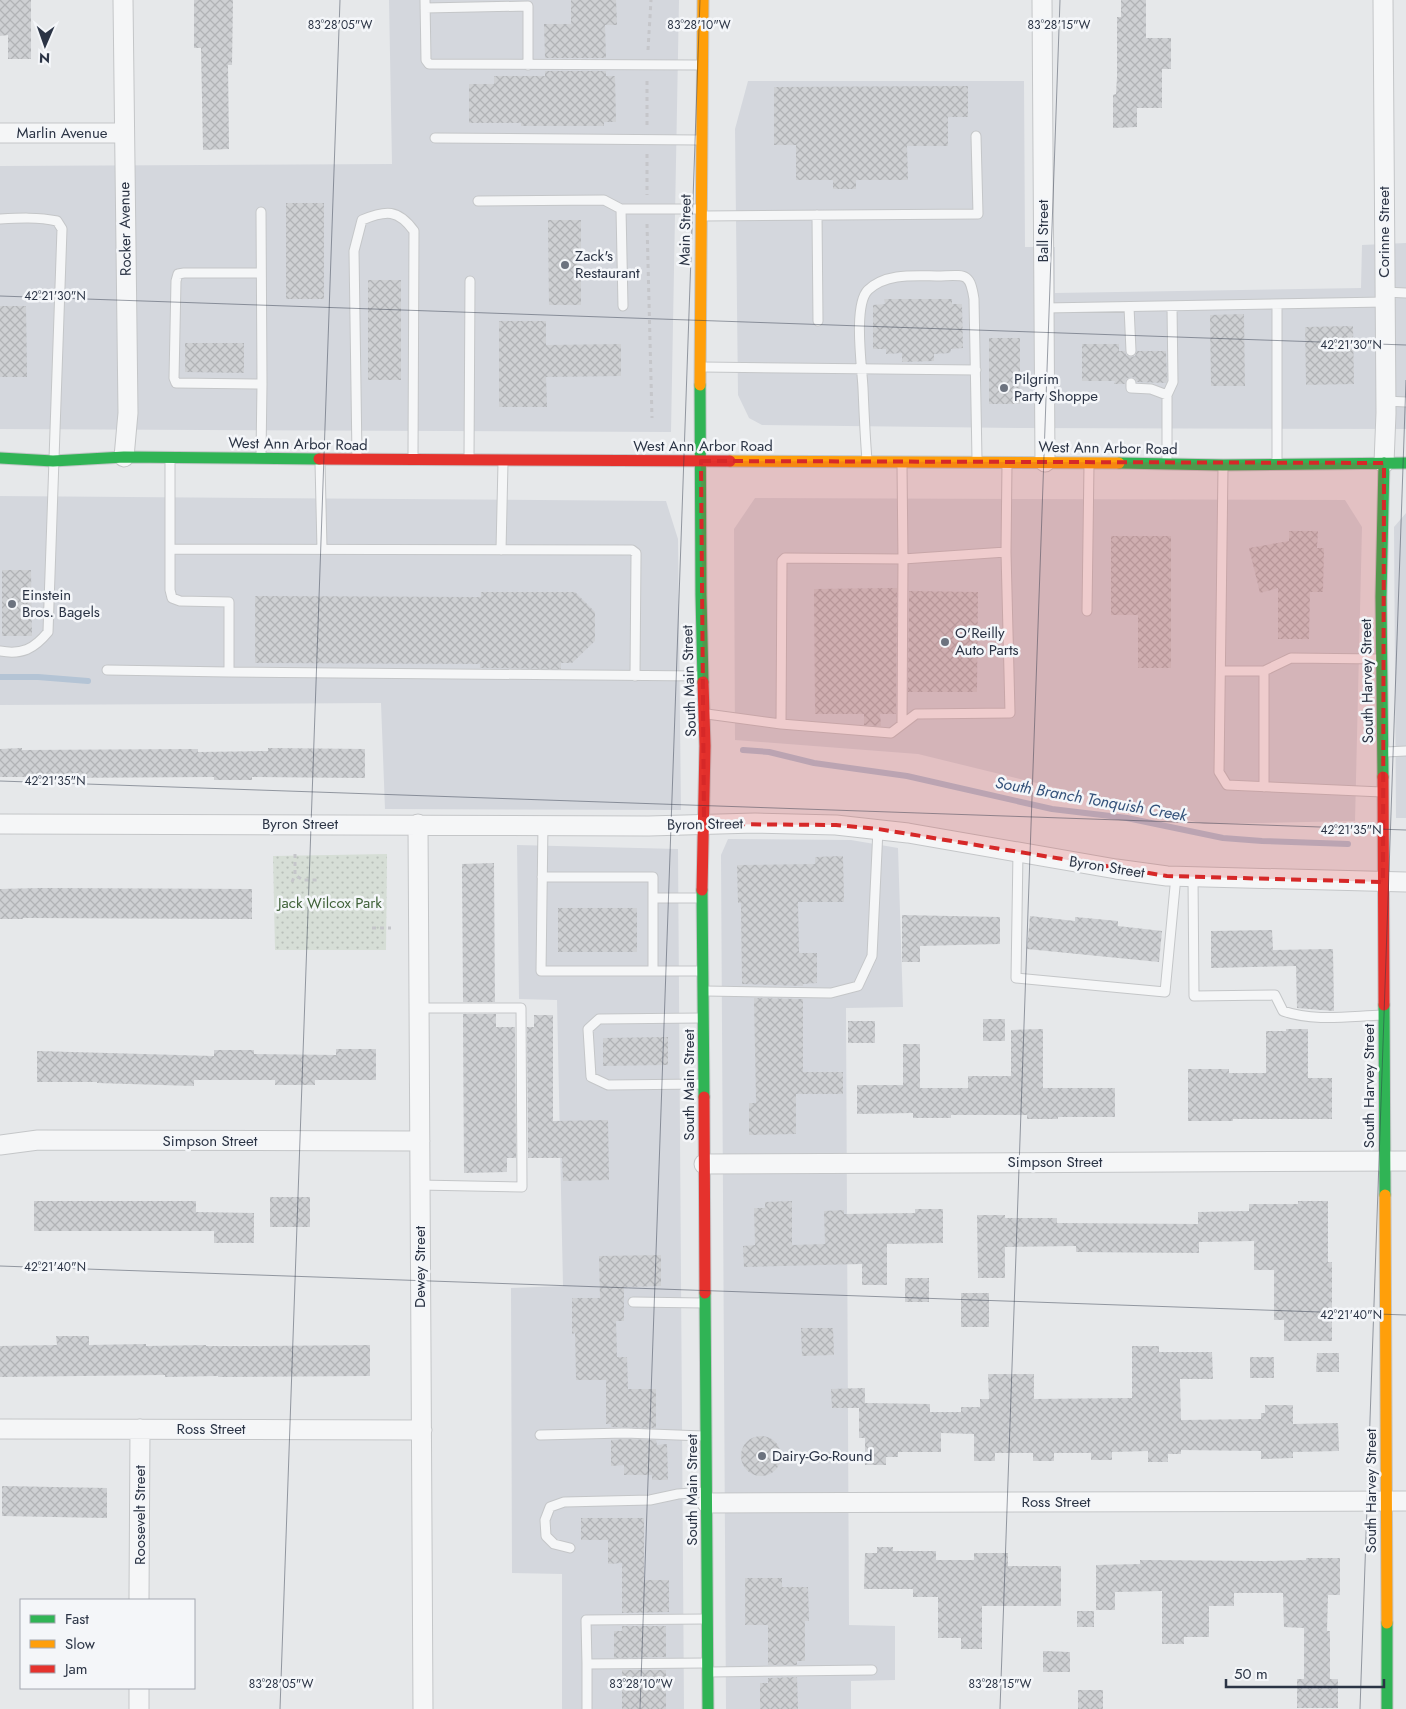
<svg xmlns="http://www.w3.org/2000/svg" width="1406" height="1709" font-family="Jost,sans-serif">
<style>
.built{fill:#d4d7dd}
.grass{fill:url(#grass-dots)}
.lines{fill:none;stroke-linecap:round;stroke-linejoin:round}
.stream{stroke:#b4c4d5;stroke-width:6}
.building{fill:url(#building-cross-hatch)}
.lane-casing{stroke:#c4c6c8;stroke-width:11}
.street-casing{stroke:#c4c6c8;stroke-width:21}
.fast-casing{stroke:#c4c6c8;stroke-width:13}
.slow-casing{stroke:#c4c6c8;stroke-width:13}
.jam-casing{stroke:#c4c6c8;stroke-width:13}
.path{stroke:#c5c6ca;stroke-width:3;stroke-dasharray:4 4;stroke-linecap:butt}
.lane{stroke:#f5f6f7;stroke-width:9}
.street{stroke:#f5f6f7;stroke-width:19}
.fast{stroke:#30b455;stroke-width:11}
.slow{stroke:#ff9f0a;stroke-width:11}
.jam{stroke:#e5322d;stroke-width:11}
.marked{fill:#d62828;fill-opacity:0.2;stroke:#d62828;stroke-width:4;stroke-dasharray:10 6;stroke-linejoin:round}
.ticks{fill:none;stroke:#2b3445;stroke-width:1;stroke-opacity:0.45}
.poi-dot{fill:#6c737f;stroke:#f4f6f9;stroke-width:2}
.labels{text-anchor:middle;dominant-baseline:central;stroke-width:5;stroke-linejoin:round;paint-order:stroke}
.street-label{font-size:15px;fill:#2b3445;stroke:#f4f6f9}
.poi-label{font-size:15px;fill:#2b3445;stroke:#f4f6f9;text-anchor:start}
.park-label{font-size:15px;fill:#3f6138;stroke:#f4f6f9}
.water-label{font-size:16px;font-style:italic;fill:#34527a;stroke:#f4f6f9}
.ticks-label{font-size:12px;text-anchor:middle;fill:#2b3445;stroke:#f4f6f9;stroke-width:5;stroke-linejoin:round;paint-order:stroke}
</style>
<defs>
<pattern id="grass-dots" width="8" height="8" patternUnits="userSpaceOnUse" patternTransform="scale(1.25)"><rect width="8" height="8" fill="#d6ded6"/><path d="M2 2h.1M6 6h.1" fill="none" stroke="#b8bfb9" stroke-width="1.8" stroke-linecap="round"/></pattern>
<pattern id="building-cross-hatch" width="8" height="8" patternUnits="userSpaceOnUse" patternTransform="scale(1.25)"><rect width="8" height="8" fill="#ced0d3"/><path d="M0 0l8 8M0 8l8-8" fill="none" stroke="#b1b3b6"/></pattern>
</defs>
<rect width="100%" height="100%" fill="#e6e8ea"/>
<path class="built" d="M 389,0 L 679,0 L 671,432 L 0,429 L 0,166 L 392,164 Z
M 748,81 L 1024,81 L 1025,247 L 1055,247 L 1055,293 L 1361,288 L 1362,245 L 1406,243 L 1406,429 L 1024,428 L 762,425 L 749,418 L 738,395 L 735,129 Z
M 0,496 L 666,501 L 678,539 L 681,810 L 385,809 L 381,703 L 0,705 Z
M 755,498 L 1345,500 L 1362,527 L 1355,821 L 1204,824 L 918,754 L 735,740 L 734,529 Z
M 1406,513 L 1406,818 L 1396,818 L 1394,527 Z
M 728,839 L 851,840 L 898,848 L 903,1007 L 846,1008 L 849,1625 L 895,1626 L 895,1680 L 851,1681 L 851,1709 L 726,1709 L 721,855 Z
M 517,845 L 678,849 L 684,1709 L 562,1709 L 562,1574 L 512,1573 L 511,1288 L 563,1286 L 557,1000 L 519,999 Z"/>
<path class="grass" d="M 387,854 L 386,950 L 275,950 L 273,856 Z"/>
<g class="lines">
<path class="stream" d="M 0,677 L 38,677 L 88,681
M 743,750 L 769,752 L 814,763 L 907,776 L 1052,809 L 1127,818 L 1223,838 L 1262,841 L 1348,844"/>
</g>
<path class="building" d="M 0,0 L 31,0 L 31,59 L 8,59 L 8,35 L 0,36 Z
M 194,0 L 233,0 L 232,65 L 228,65 L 229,149 L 203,150 L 201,48 L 194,48 Z
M 571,0 L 616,0 L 617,25 L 605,25 L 606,58 L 545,58 L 544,24 L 571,24 Z
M 1121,0 L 1146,0 L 1146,38 L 1171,38 L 1171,69 L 1162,69 L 1162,108 L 1137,108 L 1137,127 L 1113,128 L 1113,95 L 1116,94 L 1117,77 L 1117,17 L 1121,17 Z
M 545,71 L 606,71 L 606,76 L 615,76 L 616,122 L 604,122 L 604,126 L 521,126 L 521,123 L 469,123 L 469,84 L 494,84 L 494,76 L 545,76 Z
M 968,86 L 968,117 L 948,117 L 948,146 L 907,146 L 908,180 L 856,180 L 856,189 L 833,189 L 833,180 L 796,180 L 796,145 L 774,145 L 774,87 Z
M 286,203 L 324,203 L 324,299 L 286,299 Z
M 548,220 L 581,220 L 581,305 L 549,305 Z
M 368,280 L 401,280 L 401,380 L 368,380 Z
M 884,299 L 952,299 L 952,304 L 962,304 L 963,348 L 951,349 L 950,353 L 934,354 L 934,361 L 902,362 L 902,353 L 886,354 L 886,349 L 873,349 L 873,305 L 885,304 Z
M 0,306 L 26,306 L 27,377 L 0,377 Z
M 1244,314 L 1245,386 L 1211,386 L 1210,315 Z
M 499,321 L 546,321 L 546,345 L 621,344 L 621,376 L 546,377 L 547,407 L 499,407 Z
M 1353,326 L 1354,384 L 1306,385 L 1305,327 Z
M 989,338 L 1020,338 L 1020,404 L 989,404 Z
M 185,343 L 244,343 L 244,373 L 185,372 Z
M 1082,344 L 1119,344 L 1119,351 L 1125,351 L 1126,355 L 1131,357 L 1135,356 L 1137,351 L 1166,351 L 1167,381 L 1166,383 L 1137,382 L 1135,378 L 1131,377 L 1126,379 L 1125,384 L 1114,384 L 1115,381 L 1082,381 Z
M 1289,531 L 1318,531 L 1317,548 L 1324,548 L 1323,592 L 1310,592 L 1309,639 L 1278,639 L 1278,588 L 1260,593 L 1249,548 L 1289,541 Z
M 1111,536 L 1171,536 L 1171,668 L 1138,668 L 1138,615 L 1111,615 Z
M 2,570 L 31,570 L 32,636 L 2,636 Z
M 897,588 L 896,714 L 880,714 L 881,726 L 864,725 L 864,714 L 815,714 L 814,589 Z
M 909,591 L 978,592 L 977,692 L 908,692 Z
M 481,592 L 575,592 L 595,612 L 595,641 L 572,663 L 561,663 L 561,669 L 480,668 L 480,664 L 255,663 L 255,596 L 481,597 Z
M 22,748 L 22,750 L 198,749 L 198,752 L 268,751 L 268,748 L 365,749 L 365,778 L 252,777 L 252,780 L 214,780 L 214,777 L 41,778 L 41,777 L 0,777 L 0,749 Z
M 843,856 L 844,902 L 798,902 L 799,953 L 817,953 L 817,983 L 803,984 L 803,986 L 742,984 L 741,903 L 738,903 L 737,865 L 815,864 L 815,857 Z
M 494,863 L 495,1002 L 463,1002 L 462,864 Z
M 41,888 L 252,889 L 252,919 L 23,918 L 23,919 L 0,919 L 0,889 Z
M 558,908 L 637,908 L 637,952 L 558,952 Z
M 902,915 L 1000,917 L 1000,944 L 920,946 L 920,962 L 902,962 Z
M 1030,916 L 1075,921 L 1075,917 L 1118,921 L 1118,926 L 1162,931 L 1159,962 L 1027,949 Z
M 1272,930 L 1273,950 L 1333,949 L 1334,1011 L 1297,1008 L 1296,966 L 1211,968 L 1211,931 Z
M 754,998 L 803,999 L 803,1072 L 843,1072 L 843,1094 L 796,1094 L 796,1134 L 749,1135 L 749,1103 L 756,1103 Z
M 463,1014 L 496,1014 L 496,1027 L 515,1027 L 516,1158 L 507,1158 L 507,1172 L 464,1173 Z
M 534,1015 L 553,1015 L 553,1121 L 608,1120 L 609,1180 L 563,1181 L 562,1158 L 528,1158 L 527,1027 L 534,1027 Z
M 983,1019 L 1005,1019 L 1005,1041 L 983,1041 Z
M 848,1021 L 875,1021 L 875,1043 L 848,1043 Z
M 1043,1029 L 1043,1088 L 1115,1088 L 1115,1117 L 1058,1117 L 1058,1119 L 1027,1119 L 1027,1115 L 951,1115 L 951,1118 L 913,1118 L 913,1113 L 857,1114 L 857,1085 L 903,1085 L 903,1044 L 920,1044 L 920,1088 L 968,1088 L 968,1076 L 1011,1076 L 1011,1030 Z
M 1286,1029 L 1308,1029 L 1308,1078 L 1332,1078 L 1332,1119 L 1233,1119 L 1233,1121 L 1188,1121 L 1188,1069 L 1229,1069 L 1229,1073 L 1266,1073 L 1266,1031 L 1286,1031 Z
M 668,1037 L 668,1065 L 603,1066 L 603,1038 Z
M 336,1049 L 376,1049 L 376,1080 L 315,1080 L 315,1085 L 275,1085 L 275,1080 L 194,1080 L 194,1086 L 97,1083 L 97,1082 L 37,1082 L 37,1051 L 214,1056 L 214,1050 L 254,1050 L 254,1054 L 336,1055 Z
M 270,1197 L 310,1197 L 310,1227 L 270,1227 Z
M 34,1201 L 196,1201 L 196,1212 L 254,1213 L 254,1243 L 214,1243 L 214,1231 L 34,1231 Z
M 792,1201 L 792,1245 L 825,1244 L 824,1211 L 844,1210 L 844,1214 L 915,1213 L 915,1209 L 943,1209 L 943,1243 L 887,1244 L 887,1285 L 862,1285 L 862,1264 L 744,1267 L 743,1246 L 755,1245 L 754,1208 L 765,1208 L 765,1202 Z
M 1298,1201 L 1328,1201 L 1328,1262 L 1332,1262 L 1332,1341 L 1284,1341 L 1284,1320 L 1274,1320 L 1274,1270 L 1254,1270 L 1254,1241 L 1199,1242 L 1199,1253 L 1076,1252 L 1076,1246 L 1005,1247 L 1005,1278 L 978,1278 L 977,1215 L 1005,1215 L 1005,1218 L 1057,1218 L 1057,1223 L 1198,1224 L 1198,1212 L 1249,1211 L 1249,1204 L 1298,1204 Z
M 661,1255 L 661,1286 L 624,1287 L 624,1321 L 616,1321 L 617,1357 L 627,1357 L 628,1389 L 656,1389 L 656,1428 L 611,1427 L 611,1424 L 606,1424 L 606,1380 L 576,1380 L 575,1333 L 572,1334 L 572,1298 L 600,1298 L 599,1256 Z
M 905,1278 L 929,1278 L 929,1302 L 905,1302 Z
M 961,1293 L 989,1293 L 989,1327 L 961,1327 Z
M 801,1328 L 833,1328 L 834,1355 L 802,1356 Z
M 56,1336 L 89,1336 L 89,1345 L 146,1344 L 146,1346 L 206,1345 L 206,1346 L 259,1346 L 370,1345 L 370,1376 L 218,1377 L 218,1376 L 165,1377 L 165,1375 L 0,1377 L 0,1346 L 57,1345 Z
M 1132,1346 L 1159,1346 L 1159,1352 L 1212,1352 L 1213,1379 L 1180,1379 L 1181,1420 L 1261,1419 L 1261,1413 L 1265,1413 L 1265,1405 L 1293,1405 L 1293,1424 L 1338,1423 L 1339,1451 L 1293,1452 L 1293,1458 L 1261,1459 L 1261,1451 L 1181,1450 L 1181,1454 L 1168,1454 L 1168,1462 L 1148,1462 L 1148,1451 L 1112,1452 L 1112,1460 L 1091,1460 L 1091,1453 L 1054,1453 L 1054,1461 L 1033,1461 L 1033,1453 L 995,1453 L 995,1461 L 974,1461 L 974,1434 L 941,1433 L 941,1452 L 898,1452 L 898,1457 L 886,1457 L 886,1465 L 865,1465 L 865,1438 L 859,1438 L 859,1408 L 832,1408 L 831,1389 L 865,1388 L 865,1403 L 930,1404 L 930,1412 L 961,1412 L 961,1407 L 980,1407 L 980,1399 L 989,1399 L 988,1374 L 1034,1374 L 1034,1399 L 1132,1398 Z
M 1317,1353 L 1339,1353 L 1339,1372 L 1316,1372 Z
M 1250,1357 L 1274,1357 L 1274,1378 L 1250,1378 Z
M741 1456a20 20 0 1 1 40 0a20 20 0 1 1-40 0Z
M 625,1439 L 656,1440 L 657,1445 L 667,1444 L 668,1480 L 652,1480 L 652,1475 L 624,1475 L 624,1465 L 611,1466 L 611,1440 Z
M 2,1486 L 107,1488 L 107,1518 L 2,1516 Z
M 581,1518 L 644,1518 L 644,1580 L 669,1580 L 669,1612 L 622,1613 L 622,1563 L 608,1564 L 608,1540 L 581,1540 Z
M 877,1547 L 893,1547 L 893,1551 L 936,1551 L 936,1560 L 974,1560 L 974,1553 L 1008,1553 L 1008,1566 L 1061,1566 L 1061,1606 L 982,1606 L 982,1649 L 961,1649 L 961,1638 L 938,1638 L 938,1597 L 913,1597 L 913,1589 L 864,1589 L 865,1553 L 877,1553 Z
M 1306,1558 L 1340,1558 L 1340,1595 L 1328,1595 L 1327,1631 L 1330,1631 L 1330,1679 L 1338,1679 L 1338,1708 L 1297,1708 L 1297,1679 L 1304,1679 L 1304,1628 L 1284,1627 L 1283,1593 L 1234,1593 L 1234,1606 L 1209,1606 L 1209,1637 L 1184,1637 L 1184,1644 L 1162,1644 L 1162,1591 L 1115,1592 L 1115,1610 L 1096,1610 L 1096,1565 L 1140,1564 L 1140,1560 L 1265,1561 L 1306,1560 Z
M 745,1578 L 782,1578 L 782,1587 L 808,1587 L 809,1621 L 805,1621 L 805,1661 L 797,1661 L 797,1665 L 768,1665 L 768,1625 L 745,1625 Z
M 1077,1611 L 1094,1611 L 1094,1627 L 1077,1627 Z
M 622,1626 L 666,1626 L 666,1657 L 614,1658 L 614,1631 L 622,1631 Z
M 1043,1651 L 1070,1652 L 1070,1672 L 1043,1672 Z
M 622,1670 L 666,1670 L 666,1709 L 622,1709 Z
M 797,1677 L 798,1709 L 760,1709 L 760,1683 L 768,1683 L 768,1678 Z
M 1078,1690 L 1103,1690 L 1103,1709 L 1078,1709 Z"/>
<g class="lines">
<defs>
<path id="lane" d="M 425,0 L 426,60 L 429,64 L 700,65
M 425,8 L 528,6 L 528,65
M 435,138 L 699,140
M 478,201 L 604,200 L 621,209
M 261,212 L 262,384 L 261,455
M 817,215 L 818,321
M 703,216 L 978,214 L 976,136
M 0,219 C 19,218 38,217 57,221 L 62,229 L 48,632 C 34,649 22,655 0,651
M 260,273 L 184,273 L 178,274 L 176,281 L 174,378 L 176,383 L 262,384
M 1385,292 L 1406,293
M 1277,304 L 1277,462
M 623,306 L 621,209 L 698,209
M 1129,307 L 1131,351
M 1045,308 L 1385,302
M 703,367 L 976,370
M 1131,383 L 1131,388 L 1151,389 L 1167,395
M 1386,401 L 1406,402
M 357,457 L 354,251 L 362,220 C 386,210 398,209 414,231 L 413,457
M 469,458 L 470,281
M 170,460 L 170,590 L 172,598 L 180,601 L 229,602 L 229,672 L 700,676
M 867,460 C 865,436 864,412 863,388 C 862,367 853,305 868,290 C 887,272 917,276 941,276 C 966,275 970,273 974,299 L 977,459
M 1167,461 L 1167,395 L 1173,382 L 1172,306
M 320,462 L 322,549
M 1223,468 L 1219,772 L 1227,785 L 1382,792
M 170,549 L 632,550 L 636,553 L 636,557 L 635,676
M 501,550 L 503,463
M 1006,552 L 1007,465
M 1087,611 L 1089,465
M 107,670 L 229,672
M 1221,671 L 1264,671 L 1291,658 L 1379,659
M 1264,671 L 1264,787
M 707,714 L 781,724 L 891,733 L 916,714 L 1010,713 L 1006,552 L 903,559 L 902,724
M 781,724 L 782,561 L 785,558 L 903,559 L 902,465
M 1386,752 L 1406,751
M 1018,852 L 1016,978 L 1165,992 L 1176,876
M 542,877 L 653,877 L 653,971 L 541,971 L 543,825
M 1193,877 L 1194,996 L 1275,995 L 1283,1011 C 1314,1022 1350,1016 1382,1015
M 654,898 L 701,898
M 653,971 L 701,971
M 706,991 L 831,993 L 858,986 L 872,956 L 878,829
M 419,1008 L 521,1008 L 522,1187 L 419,1185
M 701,1018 L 599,1019 L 588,1029 L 591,1077 L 608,1085 L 701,1084
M 633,1302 L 703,1303
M 540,1435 L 625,1433 L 703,1436
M 570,1548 L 554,1544 L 546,1536 L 545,1520 L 550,1507 L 564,1502 L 650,1500 L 678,1494 L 704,1492
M 587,1664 L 586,1620 L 705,1619
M 710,1672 L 872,1670
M 587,1709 L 587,1664 L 705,1663"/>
<path id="street" d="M 123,0 L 128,413 L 124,457
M 1042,0 L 1045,462
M 1383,0 L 1386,413 L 1384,463
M 0,133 L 124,133
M 0,824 L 649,826 L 755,823 L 836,825 L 908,833 L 1116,869 L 1167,876 L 1406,882
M 418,824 L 423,1709
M 0,1145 L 38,1140 L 420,1141
M 704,1164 L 1406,1161
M 0,1429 L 422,1430
M 707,1503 L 1406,1501
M 139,1600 L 140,1429
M 139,1709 L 139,1688"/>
<path id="fast" d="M 700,385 L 701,595 L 703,682
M 0,458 L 53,461 L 124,457 L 319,459
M 1119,463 L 1223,465 L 1406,463
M 1383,777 L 1381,597 L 1384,463
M 702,890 L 704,1097
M 1384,1005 L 1385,1195
M 705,1293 L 708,1709
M 1387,1623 L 1387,1709"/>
<path id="slow" d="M 700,385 L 703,0
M 730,461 L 1119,463
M 1385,1195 L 1387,1623"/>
<path id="jam" d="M 319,459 L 730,461
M 1383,777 L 1384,1005
M 702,890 L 705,746 L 703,682
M 704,1097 L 705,1293"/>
</defs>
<use href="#lane" class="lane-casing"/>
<use href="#street" class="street-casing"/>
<use href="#fast" class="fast-casing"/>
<use href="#slow" class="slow-casing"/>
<use href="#jam" class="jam-casing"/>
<path class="path" d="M 648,50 L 651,0
M 647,125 L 647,79
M 647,154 L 647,195
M 647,224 L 652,418
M 295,854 L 295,875 L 303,880 L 318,880
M 292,882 L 295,875
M 372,928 L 391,928"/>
<use href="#lane" class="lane"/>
<use href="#street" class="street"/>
<use href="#fast" class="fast"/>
<use href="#slow" class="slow"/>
<use href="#jam" class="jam"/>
</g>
<path class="marked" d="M 701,461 L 1384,463 L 1383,882 L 1167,876 L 878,829 L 836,825 L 704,824 Z"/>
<path class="ticks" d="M 0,296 L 1406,345M 0,781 L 1406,830M 0,1266 L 1406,1315M 280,1709 L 340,0M 640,1709 L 700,0M 1000,1709 L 1060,0M 1360,1709 L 1406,380"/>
<g class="poi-dot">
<circle cx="565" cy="265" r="5"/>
<circle cx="1004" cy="388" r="5"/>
<circle cx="12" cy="604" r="5"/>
<circle cx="945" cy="642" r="5"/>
<circle cx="762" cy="1456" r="5"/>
</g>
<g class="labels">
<g class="street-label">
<text x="62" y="133">Marlin Avenue</text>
<text transform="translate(125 229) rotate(-91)">Rocker Avenue</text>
<text transform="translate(685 230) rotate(-89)">Main Street</text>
<text transform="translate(1043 231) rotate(-90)">Ball Street</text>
<text transform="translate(1384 232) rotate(-90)">Corinne Street</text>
<text transform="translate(298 444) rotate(1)">West Ann Arbor Road</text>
<text x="703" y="446">West Ann Arbor Road</text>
<text transform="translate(1108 448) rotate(1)">West Ann Arbor Road</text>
<text transform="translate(689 681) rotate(-92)">South Main Street</text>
<text transform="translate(1367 681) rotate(-91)">South Harvey Street</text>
<text x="300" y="824">Byron Street</text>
<text transform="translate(705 824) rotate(-1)">Byron Street</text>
<text transform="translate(1107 867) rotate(9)">Byron Street</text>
<text transform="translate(689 1085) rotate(-90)">South Main Street</text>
<text transform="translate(1369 1086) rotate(-90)">South Harvey Street</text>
<text x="210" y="1141">Simpson Street</text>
<text x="1055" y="1162">Simpson Street</text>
<text transform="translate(420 1267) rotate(-90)">Dewey Street</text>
<text x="211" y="1429">Ross Street</text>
<text transform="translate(692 1490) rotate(-90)">South Main Street</text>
<text transform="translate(1371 1491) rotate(-90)">South Harvey Street</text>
<text x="1056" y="1502">Ross Street</text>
<text transform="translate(140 1515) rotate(-90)">Roosevelt Street</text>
</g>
<g class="poi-label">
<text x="575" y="256">Zack's<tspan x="575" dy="17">Restaurant</tspan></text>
<text x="1014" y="379">Pilgrim<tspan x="1014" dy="17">Party Shoppe</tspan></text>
<text x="22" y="595">Einstein<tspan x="22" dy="17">Bros. Bagels</tspan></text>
<text x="955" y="633">O'Reilly<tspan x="955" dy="17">Auto Parts</tspan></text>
<text x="772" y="1456">Dairy-Go-Round</text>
</g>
<g class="park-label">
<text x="330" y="903">Jack Wilcox Park</text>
</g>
<g class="water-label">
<text transform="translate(1091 799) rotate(10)">South Branch Tonquish Creek</text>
</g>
</g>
<g class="ticks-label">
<text x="340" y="29">83°28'05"W</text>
<text x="699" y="29">83°28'10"W</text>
<text x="1059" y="29">83°28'15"W</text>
<text x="55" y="300">42°21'30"N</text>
<text x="1351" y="349">42°21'30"N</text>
<text x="55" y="785">42°21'35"N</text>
<text x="1351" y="834">42°21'35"N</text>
<text x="55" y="1271">42°21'40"N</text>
<text x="1351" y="1319">42°21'40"N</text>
<text x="281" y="1688">83°28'05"W</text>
<text x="641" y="1688">83°28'10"W</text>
<text x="1000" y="1688">83°28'15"W</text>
</g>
<rect x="20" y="1599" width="175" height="90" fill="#f4f6f9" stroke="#a4a8b1"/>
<rect x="30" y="1615" width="25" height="8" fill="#30b455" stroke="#a4a8b1"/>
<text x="65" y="1624" font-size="15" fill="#2b3445">Fast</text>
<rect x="30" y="1640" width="25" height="8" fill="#ff9f0a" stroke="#a4a8b1"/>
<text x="65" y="1649" font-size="15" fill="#2b3445">Slow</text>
<rect x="30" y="1665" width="25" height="8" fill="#e5322d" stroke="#a4a8b1"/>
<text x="65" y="1674" font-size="15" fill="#2b3445">Jam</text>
<g transform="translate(45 45) rotate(182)" stroke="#f4f6f9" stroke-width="4" paint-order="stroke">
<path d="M0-4L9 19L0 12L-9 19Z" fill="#2b3445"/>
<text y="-8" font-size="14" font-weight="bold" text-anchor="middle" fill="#2b3445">N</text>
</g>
<path d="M1226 1679v8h158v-8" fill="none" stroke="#2b3445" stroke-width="2.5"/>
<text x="1234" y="1679" font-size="15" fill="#2b3445" stroke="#f4f6f9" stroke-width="4" paint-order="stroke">50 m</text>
</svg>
